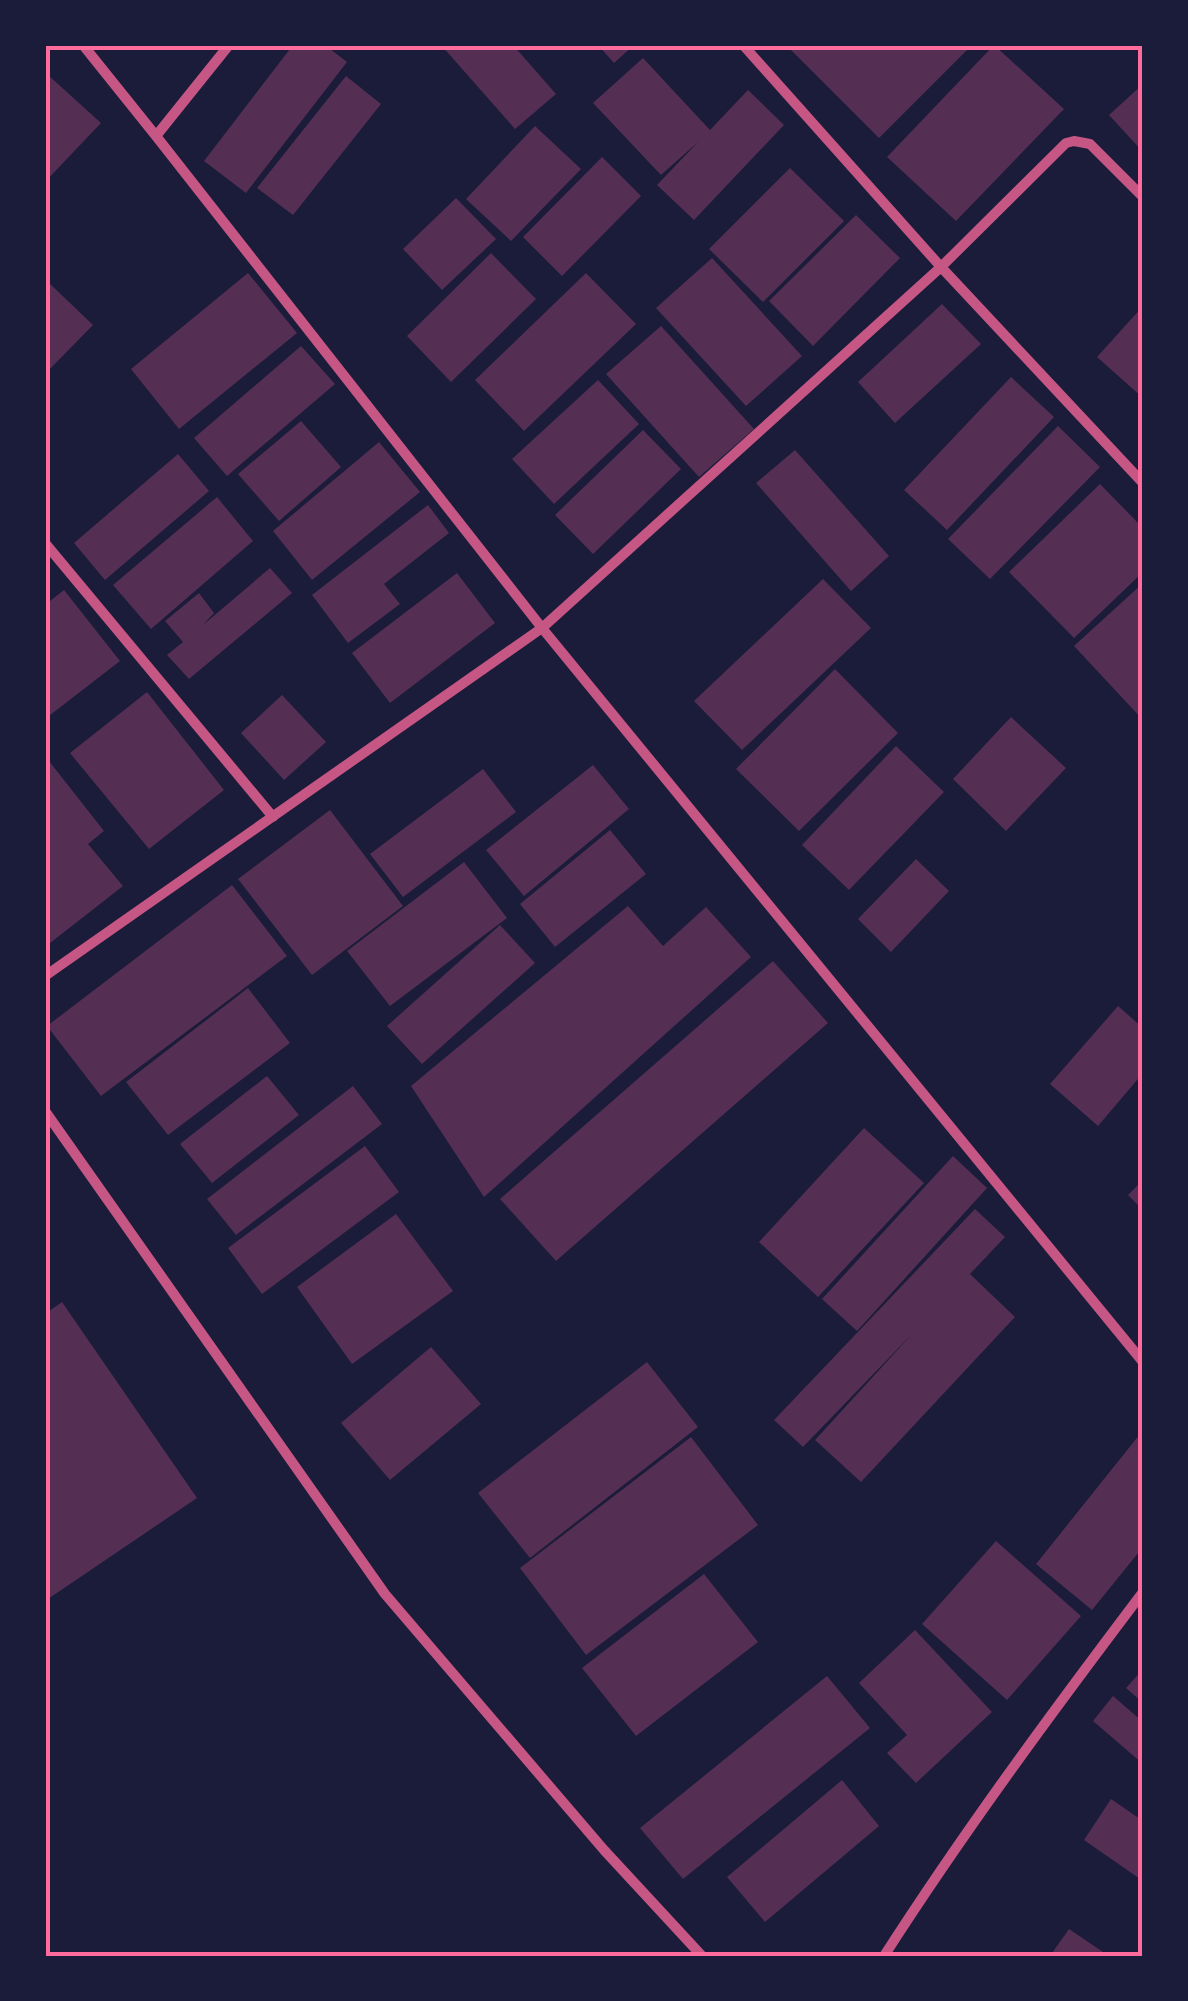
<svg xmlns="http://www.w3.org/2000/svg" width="1188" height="2001" font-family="Montserrat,sans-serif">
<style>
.building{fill:#542f53}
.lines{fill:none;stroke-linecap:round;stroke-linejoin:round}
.minor{stroke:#c65784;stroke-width:10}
.neatline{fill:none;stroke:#ff6b9d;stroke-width:4}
</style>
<rect width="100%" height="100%" fill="#1b1b3a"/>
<path class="building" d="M 293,45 L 325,45 L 347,62 L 246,193 L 204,161 Z
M 441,45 L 513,45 L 556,94 L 515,129 Z
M 598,45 L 634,45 L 614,63 Z
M 786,45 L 972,45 L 879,138 Z
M 994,45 L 1064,109 L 956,221 L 887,157 Z
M 643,58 L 710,130 L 748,90 L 784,125 L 694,220 L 657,185 L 698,142 L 661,175 L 593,103 Z
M 47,74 L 101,123 L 45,182 L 45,76 Z
M 346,76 L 381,104 L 293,215 L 257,188 Z
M 1143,84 L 1143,152 L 1109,115 Z
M 535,126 L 581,169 L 511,241 L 466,199 Z
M 602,157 L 641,196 L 562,276 L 523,237 Z
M 790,168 L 844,221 L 763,302 L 709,249 Z
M 456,198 L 496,239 L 442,290 L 403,249 Z
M 856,215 L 900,258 L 813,346 L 769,301 Z
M 491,253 L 536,299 L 451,382 L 407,336 Z
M 712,258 L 802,356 L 746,406 L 656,308 Z
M 248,273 L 297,333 L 179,429 L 131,369 Z
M 586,273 L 636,324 L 524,431 L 475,380 Z
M 45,279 L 93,325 L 45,374 Z
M 942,304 L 981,344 L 895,423 L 858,382 Z
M 1143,306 L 1143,398 L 1097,357 Z
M 661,326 L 754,429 L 699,477 L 606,374 Z
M 301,346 L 335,384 L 227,476 L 194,438 Z
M 1011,377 L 1054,417 L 947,530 L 904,490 Z
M 598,380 L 639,424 L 554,504 L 512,459 Z
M 301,421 L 341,467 L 279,521 L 238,474 Z
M 1058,426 L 1100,467 L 990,579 L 948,539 Z
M 643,430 L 681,469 L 593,554 L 555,515 Z
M 379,442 L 420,492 L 312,580 L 273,531 Z
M 795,450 L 889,556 L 851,591 L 756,483 Z
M 178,454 L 209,491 L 105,580 L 74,543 Z
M 1100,484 L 1143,528 L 1143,572 L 1074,638 L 1009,572 Z
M 217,497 L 253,541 L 151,629 L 113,585 Z
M 428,505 L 449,533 L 384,584 L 400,604 L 348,643 L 312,595 Z
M 270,568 L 292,593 L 189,679 L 167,655 L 183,642 L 165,621 L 199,593 L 214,613 L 203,625 Z
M 457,573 L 495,623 L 390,703 L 352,653 Z
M 823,579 L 871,628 L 742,750 L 694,701 Z
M 1143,583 L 1143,720 L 1074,646 Z
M 64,590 L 120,661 L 45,719 L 45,605 Z
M 835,669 L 898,733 L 799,831 L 736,769 Z
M 147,692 L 224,790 L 149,849 L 70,753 Z
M 282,695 L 326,742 L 284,780 L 241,733 Z
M 1011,717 L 1066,768 L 1006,831 L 953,779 Z
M 896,746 L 944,792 L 849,890 L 802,845 Z
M 49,761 L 104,831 L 88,844 L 123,886 L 45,947 L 45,764 Z
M 593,765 L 629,809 L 524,896 L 486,850 Z
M 483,769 L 516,812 L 403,897 L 370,854 Z
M 330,810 L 403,906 L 312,975 L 238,879 Z
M 610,830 L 646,874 L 555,947 L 520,904 Z
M 916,859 L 949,891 L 891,952 L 858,919 Z
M 464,862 L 507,918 L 390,1006 L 347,951 Z
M 232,885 L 287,956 L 101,1096 L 47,1026 Z
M 628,906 L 663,946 L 706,907 L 751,957 L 484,1197 L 411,1086 Z
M 500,925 L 535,963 L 422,1064 L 387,1026 Z
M 773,961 L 828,1023 L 556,1261 L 500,1199 Z
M 248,988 L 290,1043 L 168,1135 L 126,1082 Z
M 1118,1006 L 1143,1028 L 1143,1073 L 1098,1126 L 1050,1084 Z
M 267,1076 L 299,1115 L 212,1183 L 180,1144 Z
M 353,1086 L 382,1124 L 236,1235 L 207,1199 Z
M 864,1128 L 924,1183 L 818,1297 L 759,1242 Z
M 365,1146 L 399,1192 L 262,1294 L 228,1248 Z
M 953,1156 L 987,1188 L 857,1331 L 822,1299 Z
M 1143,1180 L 1143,1210 L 1128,1195 Z
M 975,1209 L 1005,1237 L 970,1274 L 1015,1317 L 861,1482 L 815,1440 L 913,1333 L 803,1447 L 774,1420 Z
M 396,1214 L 453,1291 L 352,1364 L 297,1287 Z
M 62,1302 L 197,1498 L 45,1601 L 45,1314 Z
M 431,1347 L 481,1404 L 390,1480 L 341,1423 Z
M 647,1362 L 698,1427 L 530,1558 L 478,1493 Z
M 1140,1434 L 1143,1436 L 1143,1547 L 1092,1610 L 1036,1564 Z
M 691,1437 L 758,1525 L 586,1655 L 520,1568 Z
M 996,1541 L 1081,1616 L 1007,1700 L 922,1624 Z
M 704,1574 L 758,1642 L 636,1736 L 582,1668 Z
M 915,1630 L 992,1712 L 916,1783 L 887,1753 L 907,1735 L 859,1683 Z
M 1143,1669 L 1143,1703 L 1126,1688 Z
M 827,1676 L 870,1728 L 683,1879 L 640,1828 Z
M 1113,1696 L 1143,1722 L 1143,1764 L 1093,1721 Z
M 842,1780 L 879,1826 L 765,1922 L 727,1877 Z
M 1111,1799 L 1143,1821 L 1143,1881 L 1084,1840 Z
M 1069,1929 L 1109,1956 L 1050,1956 Z"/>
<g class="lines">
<path class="minor" d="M 83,45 L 156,136 L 542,628 L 1143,1362
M 743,45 L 941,267 L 1143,483
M 156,136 L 229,45
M 45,543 L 273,817
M 45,976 L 542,628 L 941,267 L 1066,143 L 1074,141 L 1090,144 L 1143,197
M 45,1111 L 385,1594 L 604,1850 L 702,1956
M 884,1956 C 965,1830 1053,1711 1143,1592"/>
</g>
<rect width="1188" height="2001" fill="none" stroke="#1b1b3a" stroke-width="95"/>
<rect x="48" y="48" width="1092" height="1906" class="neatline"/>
</svg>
